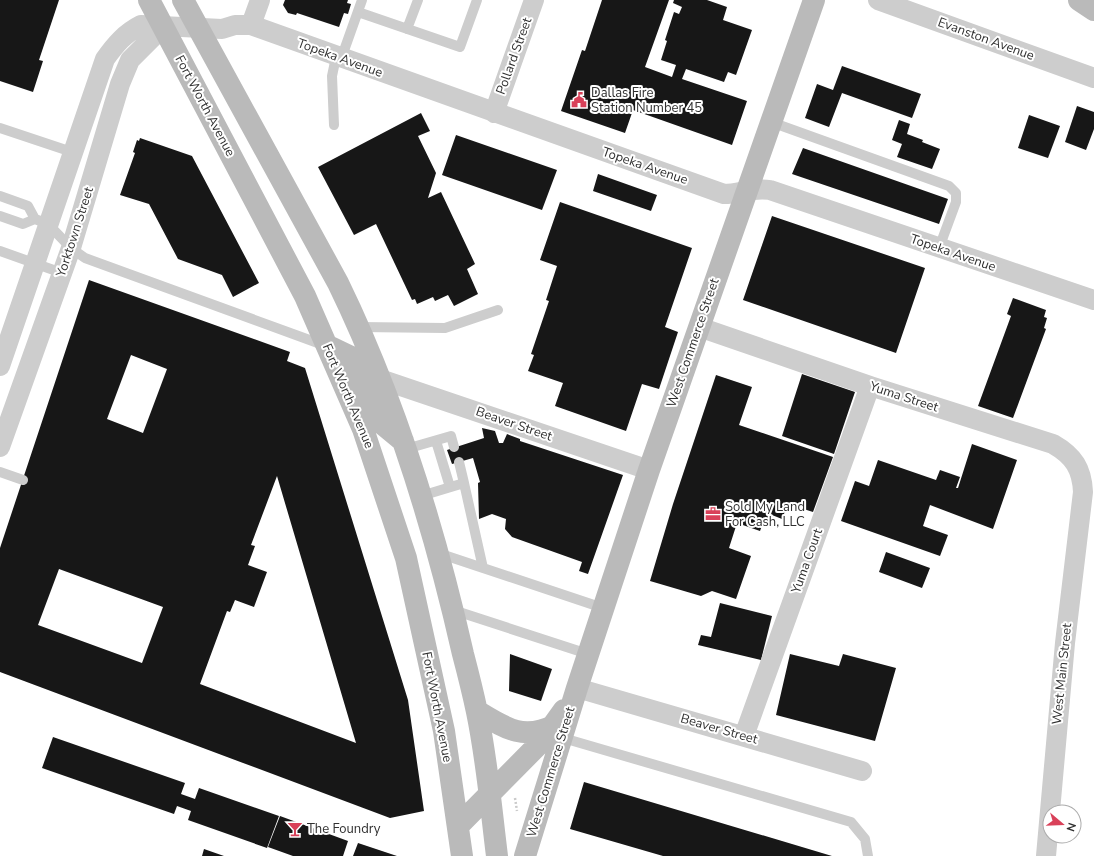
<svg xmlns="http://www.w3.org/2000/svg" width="1094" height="856" font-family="'Nunito Sans',sans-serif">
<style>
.building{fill:#171717;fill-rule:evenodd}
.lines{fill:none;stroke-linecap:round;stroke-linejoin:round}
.path{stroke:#cacaca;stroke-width:2.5;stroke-dasharray:2 2;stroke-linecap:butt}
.lane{stroke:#cdcdcd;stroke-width:10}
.street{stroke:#cdcdcd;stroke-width:20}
.secondary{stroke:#bababa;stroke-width:22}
.labels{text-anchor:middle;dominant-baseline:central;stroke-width:4;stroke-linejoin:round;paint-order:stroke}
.street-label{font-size:13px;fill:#303030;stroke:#fff}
.poi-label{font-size:13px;fill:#303030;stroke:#fff;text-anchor:start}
</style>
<rect width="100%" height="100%" fill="#fff"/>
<path class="building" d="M 0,0 L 59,0 L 39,60 L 43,61 L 33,92 L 0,81 Z
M 285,0 L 348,0 L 347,3 L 351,4 L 348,14 L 344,13 L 339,27 L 297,13 L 296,15 L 288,13 L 283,5 Z
M 602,0 L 669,0 L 645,67 L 672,77 L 676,65 L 661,60 L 667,41 L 665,40 L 674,12 L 679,14 L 682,7 L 673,3 L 674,0 L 707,0 L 727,7 L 723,20 L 752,30 L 736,75 L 728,72 L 724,82 L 686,69 L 682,79 L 747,101 L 732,145 L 633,110 L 625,133 L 561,111 L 582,50 L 585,51 Z
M 842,66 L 921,94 L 912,118 L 842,93 L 829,127 L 805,118 L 817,84 L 833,90 Z
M 1077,106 L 1094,112 L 1094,129 L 1086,150 L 1065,142 Z
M 421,113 L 430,131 L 418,136 L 436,173 L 428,198 L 441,192 L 475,264 L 467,269 L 478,294 L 454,306 L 448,295 L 435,301 L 433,297 L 417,304 L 415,299 L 412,300 L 376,224 L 354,235 L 318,167 Z
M 1029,115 L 1060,126 L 1048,158 L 1018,148 Z
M 899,120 L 910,124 L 907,134 L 923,140 L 922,142 L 940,149 L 932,169 L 897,157 L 902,144 L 892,140 Z
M 456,135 L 557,170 L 542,210 L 442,175 Z
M 140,138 L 192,156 L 259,283 L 233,297 L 222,275 L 178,259 L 149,204 L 120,195 L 135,153 L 133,152 L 137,140 L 139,141 Z
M 803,148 L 948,199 L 939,224 L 792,174 Z
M 598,174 L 657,195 L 651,211 L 593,191 Z
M 560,202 L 692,248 L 665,327 L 678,332 L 659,389 L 642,384 L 626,431 L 555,406 L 563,383 L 528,371 L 534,355 L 531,354 L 549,301 L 546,300 L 557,266 L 540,260 Z
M 772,216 L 925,268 L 896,353 L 743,300 Z
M 89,280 L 290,352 L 287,361 L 305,368 L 408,700 L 424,811 L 390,818 L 0,672 L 0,548 ZM 131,355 L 167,369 L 143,433 L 107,419 ZM 277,476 L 356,743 L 200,684 L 227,611 L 230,612 L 235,600 L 254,607 L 267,572 L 248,565 L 255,546 L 251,545 ZM 59,569 L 163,607 L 142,663 L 38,625 Z
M 1013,298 L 1046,310 L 1044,317 L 1047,318 L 1044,328 L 1046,329 L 1013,418 L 978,406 L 1011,316 L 1007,314 Z
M 802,374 L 855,392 L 834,454 L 782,436 Z
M 716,375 L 752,387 L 739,425 L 833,457 L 813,512 L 788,504 L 782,519 L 772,515 L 769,525 L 763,523 L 760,531 L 737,523 L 729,548 L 751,556 L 736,599 L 712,591 L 701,596 L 650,581 L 673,504 Z
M 482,428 L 495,431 L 499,443 L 503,443 L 507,434 L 520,439 L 520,441 L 623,475 L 588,574 L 579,571 L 582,562 L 512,537 L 505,529 L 506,519 L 492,514 L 479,519 L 478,483 L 480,482 L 473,458 L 452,464 L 447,450 L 484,438 Z
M 972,444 L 1017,460 L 993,529 L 930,505 L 923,526 L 948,535 L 940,556 L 841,521 L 855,481 L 869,486 L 878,460 L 936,480 L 940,470 L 960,477 L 956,488 L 958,488 Z
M 886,552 L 930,568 L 922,588 L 879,572 Z
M 720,603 L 772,616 L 761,660 L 698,645 L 701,635 L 711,637 Z
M 510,654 L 552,669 L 541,701 L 509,691 Z
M 790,654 L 839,666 L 843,654 L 896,668 L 875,741 L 776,715 Z
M 53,737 L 185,783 L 181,794 L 195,799 L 199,788 L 279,816 L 267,848 L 188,820 L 191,811 L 177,806 L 174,814 L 42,768 Z
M 584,782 L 832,856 L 663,856 L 570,829 Z
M 280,816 L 348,841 L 343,856 L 293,856 L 268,847 Z
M 358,843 L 397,856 L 353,856 Z
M 204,849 L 224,856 L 202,856 Z"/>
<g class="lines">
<path class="path" d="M 515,798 L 517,811"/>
<path class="lane" d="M 358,12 L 460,47 L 477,0
M 407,29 L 418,0
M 341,59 L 362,0
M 771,122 L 949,186 L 956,193 L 956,202 L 939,248
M 334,125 L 332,76 L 336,57
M 0,128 L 72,152
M 0,196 L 28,206 L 35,219 L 48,224 L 71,248 L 85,258 L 326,346
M 0,216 L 23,224 L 35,219
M 0,251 L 62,273
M 359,327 L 445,328 L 498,310
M 436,441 L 450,487
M 406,449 L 451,436 L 454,447
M 459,462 L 464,483
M 0,472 L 23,480
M 421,496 L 464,483 L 483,568
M 438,553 L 603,608
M 453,610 L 588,654
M 563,738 L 851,822 L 865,839 L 868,856"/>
<path class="street" d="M 878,0 L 1094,78
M 251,25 L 260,0
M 494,113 L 534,0
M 699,327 L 870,386 L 1053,444 C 1074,456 1082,469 1083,492 L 1065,643 L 1046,856
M 0,366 L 105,59 C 115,45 125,33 141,25 L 222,29 L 235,25 L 251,25 L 724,194 C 740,194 752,187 770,190 L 1094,300
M 380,379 L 649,470
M 0,447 L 71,248 L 120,84 L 130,60 L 163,27
M 577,688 L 862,771
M 744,736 L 870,386"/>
<path class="secondary" d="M 149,0 L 305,296 L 363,429 L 406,558 L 444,731 L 462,856
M 183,0 L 338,283 C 395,400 434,526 463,654 C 468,673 473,693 477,712 C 487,760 491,808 497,856
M 1079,0 L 1094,10
M 328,346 L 353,358 L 380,422 L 403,441
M 477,711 C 505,728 523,741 555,725
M 459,825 L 541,742 L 564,710
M 525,856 L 577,688 L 649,470 L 814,0"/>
</g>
<defs>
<symbol id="civic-bare" viewBox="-9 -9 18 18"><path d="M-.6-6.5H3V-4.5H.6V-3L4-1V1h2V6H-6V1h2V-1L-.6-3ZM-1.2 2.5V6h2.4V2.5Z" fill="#d94159" stroke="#fff" stroke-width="2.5" paint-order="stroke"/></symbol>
<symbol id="office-bare" viewBox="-9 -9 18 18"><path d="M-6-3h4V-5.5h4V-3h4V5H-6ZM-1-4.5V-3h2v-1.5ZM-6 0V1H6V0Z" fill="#d94159" stroke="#fff" stroke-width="2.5" paint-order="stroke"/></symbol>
<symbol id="bar-bare" viewBox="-9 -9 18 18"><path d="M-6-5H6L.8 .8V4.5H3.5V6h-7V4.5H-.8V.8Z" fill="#d94159" stroke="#fff" stroke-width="2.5" paint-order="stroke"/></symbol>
</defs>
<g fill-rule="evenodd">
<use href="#civic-bare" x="568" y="89" width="22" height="22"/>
<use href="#office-bare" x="702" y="503" width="22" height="22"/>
<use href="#bar-bare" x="284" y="818" width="22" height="22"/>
</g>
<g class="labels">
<g class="street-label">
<text transform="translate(986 39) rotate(20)">Evanston Avenue</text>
<text transform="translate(514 56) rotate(-70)">Pollard Street</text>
<text transform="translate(340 58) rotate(20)">Topeka Avenue</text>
<text transform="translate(205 106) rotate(62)">Fort Worth Avenue</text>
<text transform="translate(645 166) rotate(19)">Topeka Avenue</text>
<text transform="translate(75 232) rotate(-72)">Yorktown Street</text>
<text transform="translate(953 253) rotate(19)">Topeka Avenue</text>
<text transform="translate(693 343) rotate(-71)">West Commerce Street</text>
<text transform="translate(348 396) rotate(67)">Fort Worth Avenue</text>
<text transform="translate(904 397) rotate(18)">Yuma Street</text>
<text transform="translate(514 424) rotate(19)">Beaver Street</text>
<text transform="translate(807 561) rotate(-70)">Yuma Court</text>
<text transform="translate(1062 674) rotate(-84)">West Main Street</text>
<text transform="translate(437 707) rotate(79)">Fort Worth Avenue</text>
<text transform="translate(719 729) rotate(16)">Beaver Street</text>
<text transform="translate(551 772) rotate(-73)">West Commerce Street</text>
</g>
<g class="poi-label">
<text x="591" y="93">Dallas Fire<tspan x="591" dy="15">Station Number 45</tspan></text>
<text x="725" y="507">Sold My Land<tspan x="725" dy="15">For Cash, LLC</tspan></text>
<text x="307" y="829">The Foundry</text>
</g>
</g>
<g transform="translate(1062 824) rotate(109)"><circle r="19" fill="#ffffff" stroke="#acacac"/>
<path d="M0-3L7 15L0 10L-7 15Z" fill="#d94159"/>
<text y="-6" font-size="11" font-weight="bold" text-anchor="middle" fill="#303030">N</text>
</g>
</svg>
